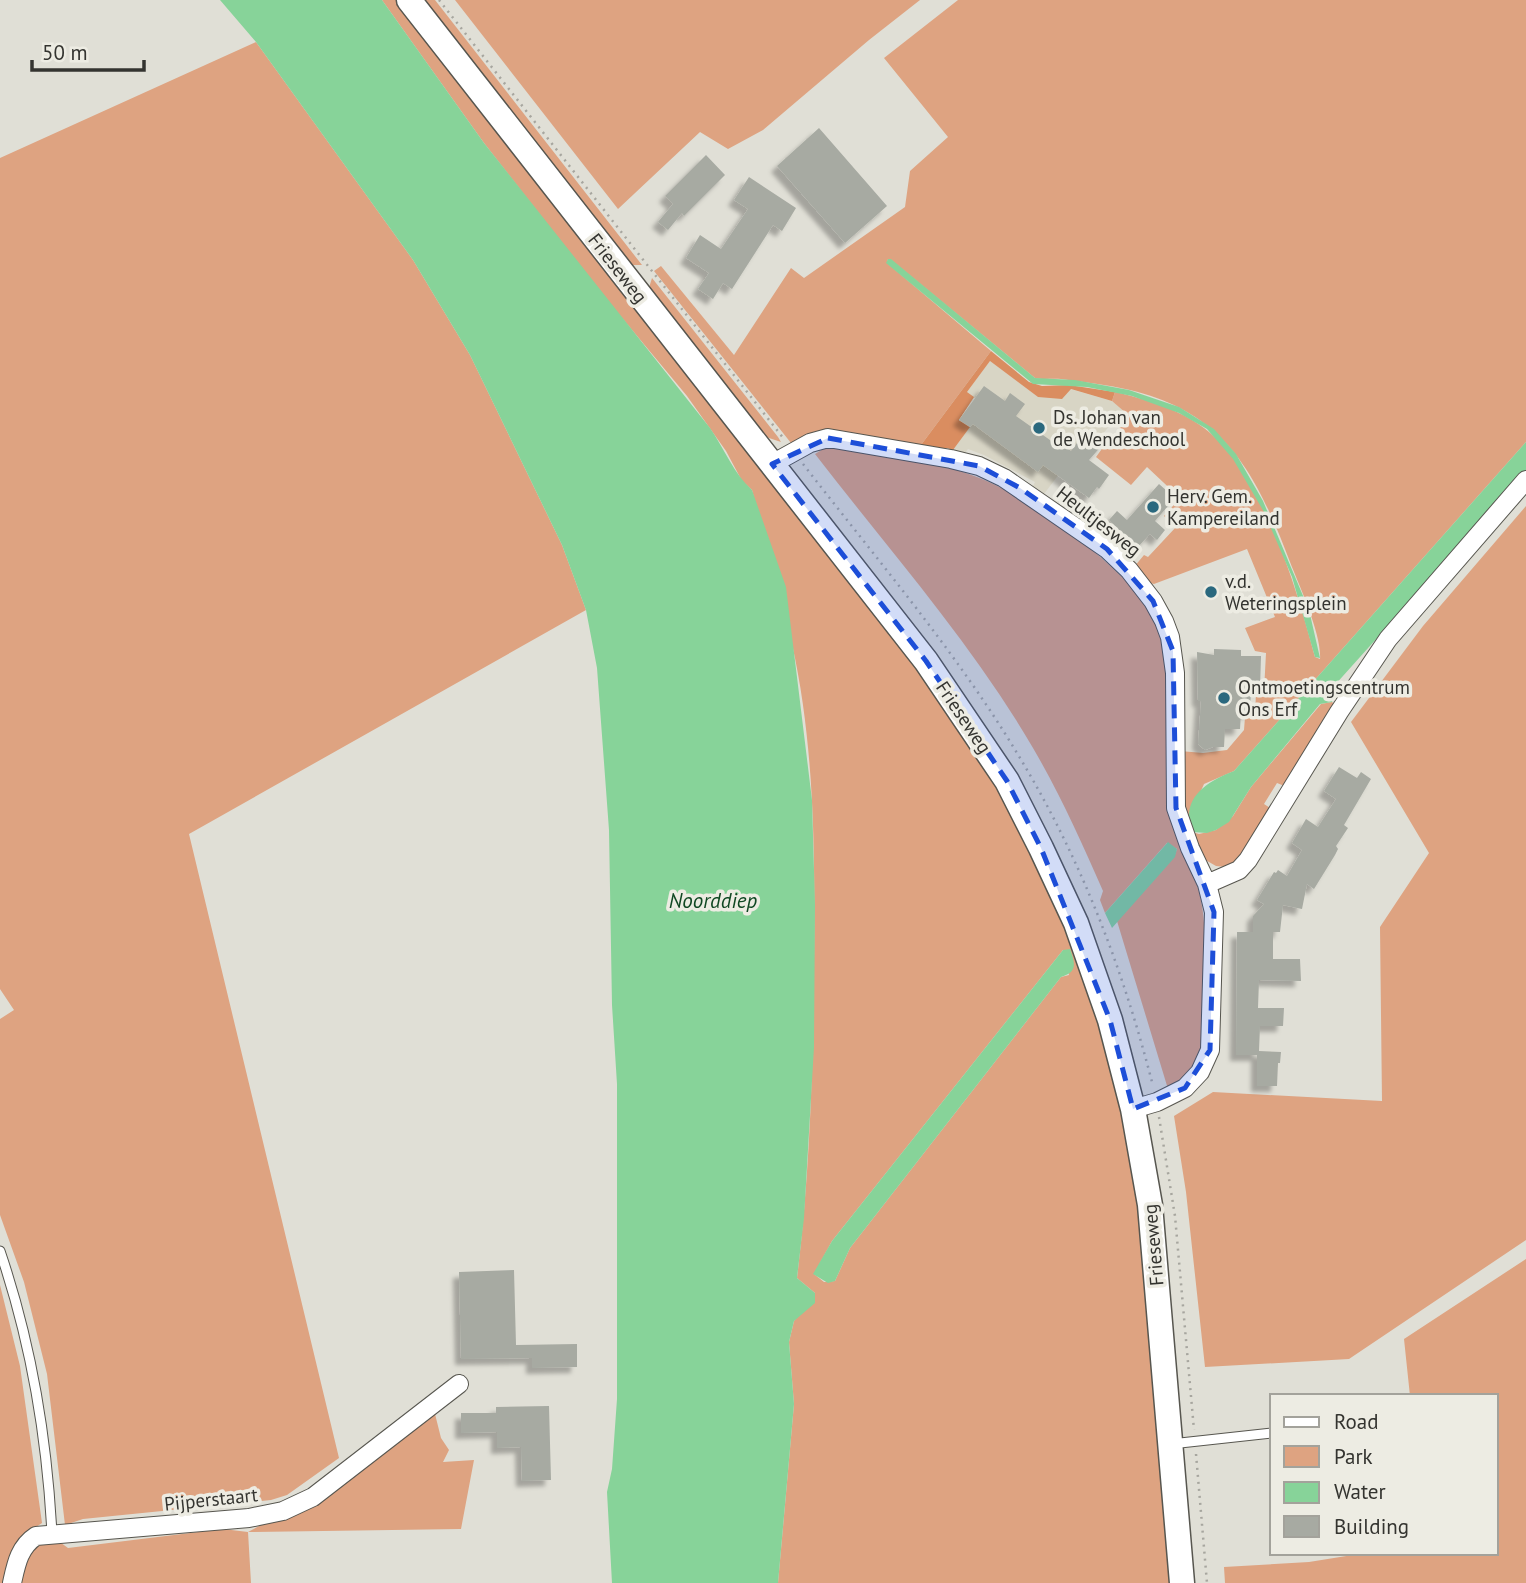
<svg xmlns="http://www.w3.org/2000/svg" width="1526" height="1583" font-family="'PT Sans',sans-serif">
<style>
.built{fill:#d8d5c5}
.green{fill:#dea381;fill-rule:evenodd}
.forest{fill:#da8d60}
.water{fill:#87d399}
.building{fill:#a7aaa2;filter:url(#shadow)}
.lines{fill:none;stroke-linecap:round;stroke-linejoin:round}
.lane-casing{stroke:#57564f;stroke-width:11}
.street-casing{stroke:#57564f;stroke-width:20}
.secondary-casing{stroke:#57564f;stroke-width:27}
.path{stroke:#a7a69f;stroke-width:2.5;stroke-dasharray:2 5;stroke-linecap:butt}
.lane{stroke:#fff;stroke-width:9}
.street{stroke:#fff;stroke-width:18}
.secondary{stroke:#fff;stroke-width:24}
.marked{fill:#1d4ed8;fill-opacity:0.2;stroke:#1d4ed8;stroke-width:5;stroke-dasharray:14 9;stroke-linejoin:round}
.poi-dot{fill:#2a687e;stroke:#edece3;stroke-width:2.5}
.labels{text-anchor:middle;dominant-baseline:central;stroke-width:7;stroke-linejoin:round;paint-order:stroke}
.street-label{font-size:19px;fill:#343430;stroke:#edece3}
.poi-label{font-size:19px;fill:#343430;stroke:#edece3;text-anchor:start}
.water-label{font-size:21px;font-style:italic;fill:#104823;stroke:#edece3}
</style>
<defs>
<filter id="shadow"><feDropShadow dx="-6" dy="6" stdDeviation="2" flood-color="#0004"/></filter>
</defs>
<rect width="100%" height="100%" fill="#e0dfd6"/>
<path class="built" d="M 990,361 L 1038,397 L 1070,389 L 1112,401 L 1127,412 L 1115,428 L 1110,425 L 1099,439 L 1093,435 L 1086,444 L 1088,446 L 1072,457 L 1044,494 L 1033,486 L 1035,482 L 984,455 L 968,449 L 965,453 L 953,450 L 985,406 L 967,392 Z"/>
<path class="green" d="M 382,0 L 401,0 L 918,666 L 1020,822 L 1085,971 L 1135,1155 L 1179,1583 L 778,1583 L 794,1404 L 789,1342 L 794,1321 L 815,1293 L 797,1278 C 810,1173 813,1067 814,961 C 815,856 815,747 792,644 C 781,592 765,541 752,490 L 742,481 L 726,451 L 687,396 L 598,289 L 484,143 ZM 1063,950 L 1069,975 L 1061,977 L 850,1248 L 835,1281 L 824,1282 L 814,1274 L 832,1241 Z
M 420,0 L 435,0 L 642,265 L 627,265 Z
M 455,0 L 920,0 L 869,40 L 763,130 L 728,149 L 700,132 L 618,209 Z
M 958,0 L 1526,0 L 1526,442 L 1234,771 L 1204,784 L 1188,820 L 1179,796 L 1180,751 L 1203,753 L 1227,750 L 1244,730 L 1245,717 L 1255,716 L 1256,692 L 1264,691 L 1266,653 L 1255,651 L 1245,628 L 1275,617 L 1247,549 L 1154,584 L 1147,582 L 1134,567 L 1144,555 L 1148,557 L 1176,527 L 1164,516 L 1180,498 L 1147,467 L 1131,485 L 1096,457 L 1112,435 L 1129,447 L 1134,440 L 1117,425 L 1126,413 L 1112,401 L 1115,392 C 1145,399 1179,409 1204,428 C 1262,471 1297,589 1315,657 L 1320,659 C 1322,635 1299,585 1290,562 C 1257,476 1227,413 1130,390 C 1108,385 1084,382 1061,379 C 1052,378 1044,380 1035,378 L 890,259 L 888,259 L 887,263 L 991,351 L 918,449 L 791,443 L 654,271 L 661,266 L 734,355 L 791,268 L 804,278 L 905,207 L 910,171 L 948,137 L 884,58 Z
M 256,42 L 413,260 L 470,355 L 562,545 L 586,610 L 189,834 L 339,1458 L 287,1495 L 271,1500 L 83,1519 L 65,1525 L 47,1374 L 24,1282 L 0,1215 L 0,1019 L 14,1010 L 0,989 L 0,158 Z
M 652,278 L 778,437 L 781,442 L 766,437 L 648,291 Z
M 838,447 C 884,455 934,460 977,477 C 1033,498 1112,560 1149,607 C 1183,650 1161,754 1169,809 C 1173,838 1190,860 1198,888 C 1210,929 1203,977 1202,1019 C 1201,1030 1204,1046 1200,1056 C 1195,1073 1182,1081 1168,1089 L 1117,921 L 1174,857 L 1177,849 L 1167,843 L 1105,913 L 1100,900 L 1103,891 C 1082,843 1060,794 1033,748 C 972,643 889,550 815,454 L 823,449 Z
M 1526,506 L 1526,1240 L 1349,1359 L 1205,1367 L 1186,1192 L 1174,1116 L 1213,1092 L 1382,1101 L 1380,927 L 1429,853 L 1351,722 L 1423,626 Z
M 1332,702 L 1337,707 L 1287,787 L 1277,783 L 1264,804 L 1273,810 L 1240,861 L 1226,867 L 1216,866 L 1202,858 L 1192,832 L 1199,834 L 1216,830 L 1233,816 L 1251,787 L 1321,704 Z
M 1526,1259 L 1526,1583 L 1225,1583 L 1224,1567 L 1309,1562 L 1365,1553 L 1496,1553 L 1496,1396 L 1410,1396 L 1404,1339 Z
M 0,1285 L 20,1366 L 42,1523 L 30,1531 L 8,1583 L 0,1583 Z
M 434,1410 L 441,1438 L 449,1450 L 443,1462 L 474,1460 L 461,1529 L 248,1532 L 251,1583 L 15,1583 C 27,1559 28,1544 57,1540 L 68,1548 L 223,1529 L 248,1532 L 272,1519 Z"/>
<path class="forest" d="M 991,351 L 1029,382 L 1042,386 L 1069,385 L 1115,392 L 1112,401 L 1071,389 L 1062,399 L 1038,397 L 990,361 L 967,392 L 974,397 L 959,420 L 970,427 L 953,450 L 947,448 L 935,453 L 918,449 Z"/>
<path class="water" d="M 220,0 L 382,0 L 484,143 L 710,428 C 724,448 734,474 752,490 L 786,587 L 812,800 L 815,905 L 814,1047 L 804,1218 L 797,1278 L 815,1293 L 815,1303 L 794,1321 L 789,1342 L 794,1404 L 778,1583 L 612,1583 L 607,1492 L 612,1469 L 617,1399 L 617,1084 L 612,1005 L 609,830 L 597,668 L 586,610 L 562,545 L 470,355 L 413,260 L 256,42 Z
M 888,259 L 891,259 L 1035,378 L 1075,380 L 1129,390 L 1179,407 L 1214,429 L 1236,454 L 1263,501 L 1309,610 L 1320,658 L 1315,657 L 1292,577 L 1264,512 L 1233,459 L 1207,429 L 1179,413 L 1132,396 L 1087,387 L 1033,384 L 886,263 Z
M 1526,442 L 1526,472 L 1334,686 L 1332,702 L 1320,704 L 1251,787 L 1229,822 L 1216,830 L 1207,833 L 1192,832 C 1180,798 1206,782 1234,771 Z
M 1168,842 L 1177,849 L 1175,857 L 1112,928 L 1105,913 Z
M 1070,949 C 1075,963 1078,972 1061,977 L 850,1248 L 835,1281 L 828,1283 L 813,1274 L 832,1241 L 1063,950 Z"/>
<path class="building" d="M 819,128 L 887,206 L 845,243 L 777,166 Z
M 706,155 L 725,175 L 684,216 L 682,213 L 668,230 L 658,222 L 673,204 L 665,196 Z
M 749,177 L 796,208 L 782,231 L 773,225 L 732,289 L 723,283 L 713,299 L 698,289 L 709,273 L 686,258 L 700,235 L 721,249 L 748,209 L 734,200 Z
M 984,386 L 1005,401 L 1010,393 L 1025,404 L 1016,416 L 1057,445 L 1059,442 L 1071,451 L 1077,443 L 1084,447 L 1093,434 L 1104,443 L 1089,460 L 1109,475 L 1099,489 L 1097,487 L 1089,498 L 1043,465 L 1038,472 L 973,424 L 970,427 L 959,420 Z
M 1159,484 L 1175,498 L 1155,521 L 1165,530 L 1157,540 L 1150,534 L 1137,548 L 1109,520 L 1117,511 L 1127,520 Z
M 1214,649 L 1241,650 L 1241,656 L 1261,656 L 1260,689 L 1251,688 L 1250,713 L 1241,713 L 1240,729 L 1225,729 L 1224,747 L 1213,747 L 1205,750 L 1198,744 L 1201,701 L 1198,701 L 1197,652 L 1214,655 Z
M 1339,767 L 1357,778 L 1361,772 L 1371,779 L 1344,825 L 1348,828 L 1336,846 L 1338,849 L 1335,855 L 1314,889 L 1307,884 L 1302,909 L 1283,905 L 1280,932 L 1273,932 L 1273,959 L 1300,959 L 1301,981 L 1259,980 L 1258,1008 L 1284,1008 L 1283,1026 L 1260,1026 L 1259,1051 L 1281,1052 L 1280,1063 L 1278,1063 L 1277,1086 L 1257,1086 L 1257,1055 L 1236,1055 L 1237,932 L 1253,932 L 1253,916 L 1264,904 L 1257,900 L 1274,872 L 1276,873 L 1278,870 L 1287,876 L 1302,850 L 1292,843 L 1306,819 L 1318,827 L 1336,799 L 1324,791 Z
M 514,1270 L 516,1345 L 577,1344 L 577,1367 L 532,1368 L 532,1358 L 461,1359 L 459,1272 Z
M 549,1406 L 551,1480 L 522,1481 L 521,1447 L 497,1448 L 497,1432 L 461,1433 L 461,1413 L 496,1413 L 496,1407 Z"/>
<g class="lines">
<defs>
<path id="lane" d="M 0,1251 C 31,1342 47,1437 52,1534
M 1171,1444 L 1272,1433"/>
<path id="street" d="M 772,464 L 810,443 L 828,438 L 951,459 L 979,466 L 1004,478 L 1107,549 L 1129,570 L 1153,601 L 1164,621 L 1170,637 L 1175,673 L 1176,808 L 1190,848 L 1207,884 L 1214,912 L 1210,1050 L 1200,1072 L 1185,1088 L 1157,1102 L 1133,1109
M 1207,884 L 1239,870 L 1248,860 L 1339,712 L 1388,639 L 1526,480
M 12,1583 C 16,1565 19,1547 36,1536 L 249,1518 L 283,1511 L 313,1497 L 459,1384"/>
<path id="secondary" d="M 409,0 L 926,661 L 1007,781 L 1041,848 L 1076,923 L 1110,1020 L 1133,1109 L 1150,1205 L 1182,1583"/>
</defs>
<use href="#lane" class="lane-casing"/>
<use href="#street" class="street-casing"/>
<use href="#secondary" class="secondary-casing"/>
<path class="path" d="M 439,0 L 784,439
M 803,464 C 878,561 960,656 1023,763 C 1083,864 1124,972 1153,1086
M 1159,1117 L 1175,1216 L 1194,1430
M 1196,1454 L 1207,1583"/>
<use href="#lane" class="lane"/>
<use href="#street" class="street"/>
<use href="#secondary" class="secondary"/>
</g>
<path class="marked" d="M 828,438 L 979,466 L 1020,488 L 1107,549 L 1153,601 L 1173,651 L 1176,808 L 1214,912 L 1210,1050 L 1185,1088 L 1133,1109 L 1110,1020 L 1041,848 L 1007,781 L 926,661 L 772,464 Z"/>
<g class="poi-dot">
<circle cx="1039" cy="428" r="7"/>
<circle cx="1153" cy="507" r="7"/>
<circle cx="1211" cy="592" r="7"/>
<circle cx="1224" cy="698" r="7"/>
</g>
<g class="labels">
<g class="street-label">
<text transform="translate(618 268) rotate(52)">Frieseweg</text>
<text transform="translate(1099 521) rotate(38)">Heultjesweg</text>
<text transform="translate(964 717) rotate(56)">Frieseweg</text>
<text transform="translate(1153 1245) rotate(-95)">Frieseweg</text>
<text transform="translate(211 1499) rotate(-6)">Pijperstaart</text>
</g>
<g class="poi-label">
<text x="1053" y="417">Ds. Johan van<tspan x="1053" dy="22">de Wendeschool</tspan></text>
<text x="1167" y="496">Herv. Gem.<tspan x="1167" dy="22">Kampereiland</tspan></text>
<text x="1225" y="581">v.d.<tspan x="1225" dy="22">Weteringsplein</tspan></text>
<text x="1238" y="687">Ontmoetingscentrum<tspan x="1238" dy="22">Ons Erf</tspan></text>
</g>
<g class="water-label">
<text x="713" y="900">Noorddiep</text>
</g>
</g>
<rect x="1270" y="1394" width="228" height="161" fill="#edece3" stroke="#a3a29b" stroke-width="2"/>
<rect x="1284" y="1417" width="35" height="10" fill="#ffffff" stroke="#a3a29b" stroke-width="2"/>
<text x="1334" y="1429" font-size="21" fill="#343430">Road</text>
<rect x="1284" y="1446" width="35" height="21" fill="#dea381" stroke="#a3a29b" stroke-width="2"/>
<text x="1334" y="1464" font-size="21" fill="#343430">Park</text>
<rect x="1284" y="1482" width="35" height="21" fill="#87d399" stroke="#a3a29b" stroke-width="2"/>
<text x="1334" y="1499" font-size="21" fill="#343430">Water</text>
<rect x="1284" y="1516" width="35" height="21" fill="#a7aaa2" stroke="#a3a29b" stroke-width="2"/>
<text x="1334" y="1534" font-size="21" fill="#343430">Building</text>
<path d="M32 60v10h112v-10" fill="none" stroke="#343430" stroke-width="3.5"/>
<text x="42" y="60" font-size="21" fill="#343430" stroke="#edece3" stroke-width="5" paint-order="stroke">50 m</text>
</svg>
